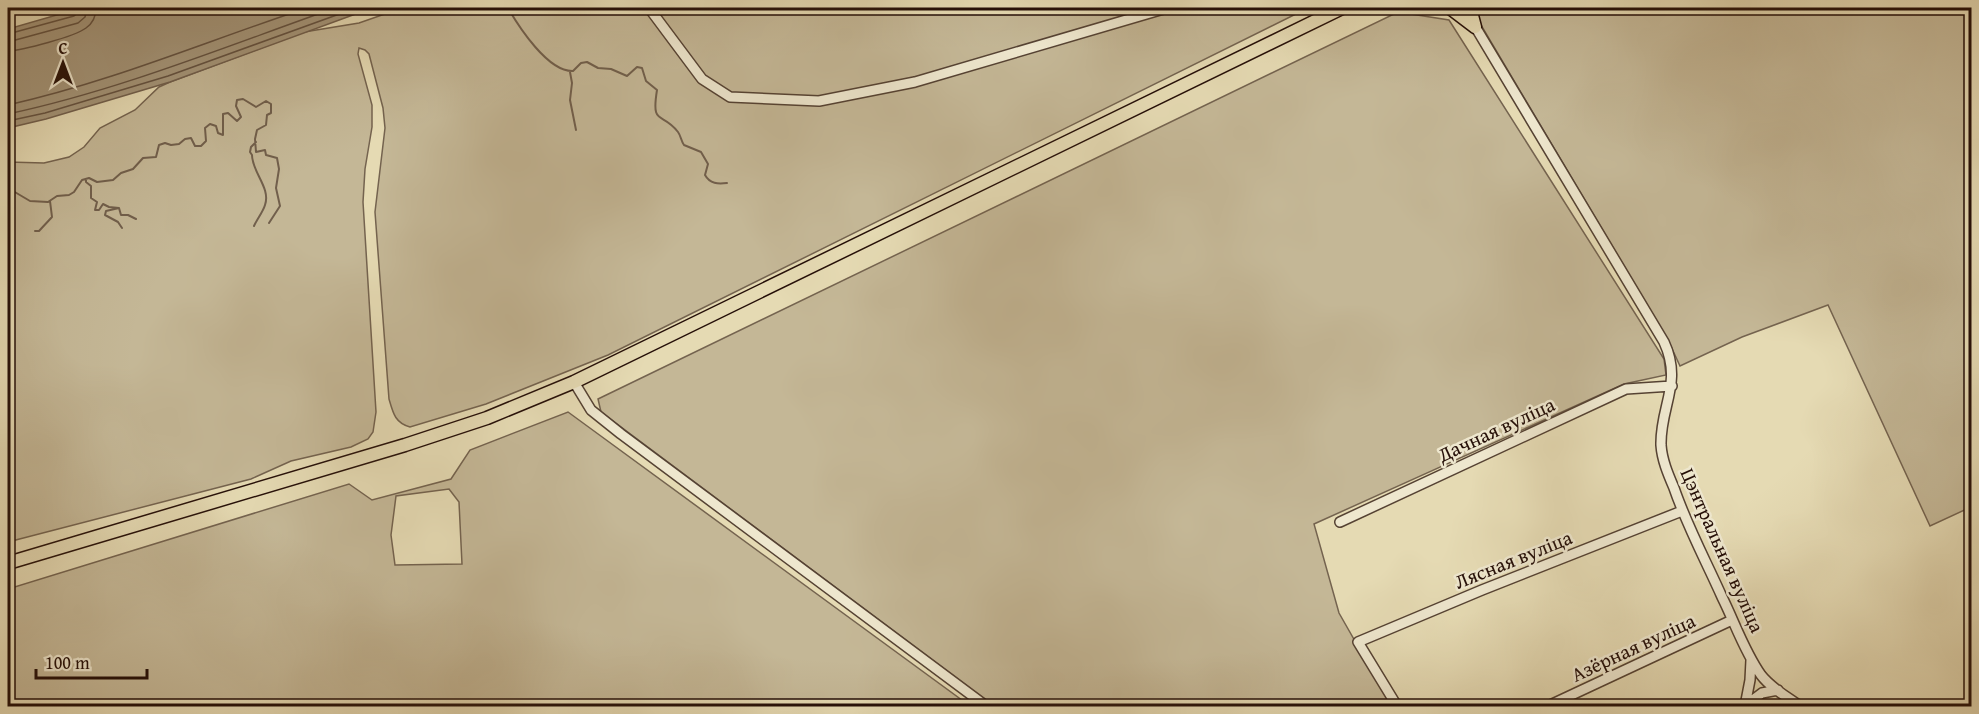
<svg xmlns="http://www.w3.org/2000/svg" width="1979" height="714" font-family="'Gentium Book Plus',serif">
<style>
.green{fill:#c4b796;stroke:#74634f;stroke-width:1.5;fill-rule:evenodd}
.water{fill:#a49579;stroke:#715f4c;stroke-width:1.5}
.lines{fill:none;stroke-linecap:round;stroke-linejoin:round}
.shore{stroke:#645240;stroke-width:1.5}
.stream{stroke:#715f4c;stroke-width:2}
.minor-casing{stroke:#554233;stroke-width:12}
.major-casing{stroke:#250f08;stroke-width:15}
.minor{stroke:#eee7ce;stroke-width:9}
.major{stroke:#e5dab3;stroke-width:12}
.labels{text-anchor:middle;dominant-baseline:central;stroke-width:5;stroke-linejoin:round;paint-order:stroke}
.street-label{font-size:20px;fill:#250f08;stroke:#eee7ce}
</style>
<rect width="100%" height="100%" fill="#e5dab3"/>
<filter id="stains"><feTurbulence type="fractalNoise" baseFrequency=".00333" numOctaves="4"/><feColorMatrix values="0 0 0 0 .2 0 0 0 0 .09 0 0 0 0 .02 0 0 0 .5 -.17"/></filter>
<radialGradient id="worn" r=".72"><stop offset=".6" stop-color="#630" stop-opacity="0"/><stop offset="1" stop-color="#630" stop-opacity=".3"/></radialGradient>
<path class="green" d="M 402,8 L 1308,8 L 608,355 L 486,404 L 410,427 C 395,423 393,413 389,399 L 375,212 L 385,128 L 383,108 L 369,54 L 365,50 L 359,48 L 358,54 L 372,105 L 372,127 L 365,169 L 363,202 L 376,412 L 373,432 L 368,439 L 351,447 L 291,461 L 251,479 L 8,542 L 8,162 L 44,163 L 69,157 L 84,147 L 100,128 L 135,110 L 159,87 L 170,82 L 304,32 L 359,23 Z
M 1480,8 L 1971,8 L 1971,507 L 1930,526 L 1828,305 L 1742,337 L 1680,366 L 1669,342 L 1478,20 Z
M 1398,12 L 1449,20 L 1664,359 L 1666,375 L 1624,384 L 1314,524 L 1339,613 L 1392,706 L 994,706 L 601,412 L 598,399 Z
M 568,412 L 970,706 L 8,706 L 8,589 L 349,484 L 372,500 L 451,479 L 470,450 ZM 449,489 L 459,502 L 462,564 L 395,565 L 391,535 L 396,496 Z"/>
<path class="water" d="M 81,8 L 372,8 L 170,82 L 46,119 L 8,128 L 8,29 Z"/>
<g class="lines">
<path class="shore" d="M 8,34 L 74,16 L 79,12 L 79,8
M 8,42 L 78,23 L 85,17 L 87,8
M 8,51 C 23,50 74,37 86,28 C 93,23 96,16 96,8
M 8,105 C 111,82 207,41 307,8
M 8,114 C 120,90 227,46 335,8
M 8,121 L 45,113 L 168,76 L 356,8"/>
<path class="stream" d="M 508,8 C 519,27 548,72 573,71 L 581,63 L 587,62 L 598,68 L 611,69 L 627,76 L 637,67 L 642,68 L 646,81 L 657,90 C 651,127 662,111 678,132 C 681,136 681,141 684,145 L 701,152 L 708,164 L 705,175 C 710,184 718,184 727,183
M 570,72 L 572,83 L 570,100 L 576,130
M 86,179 L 86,182 L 91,186 L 91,198 L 97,202 L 95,210 L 99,210 L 103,204 L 109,207 L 119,208
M 8,188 L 30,201 L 48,202 L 57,196 L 69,195 L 74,192 L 82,180 L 89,178 L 97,182 L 113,180 L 121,173 L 133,169 L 143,158 L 156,157 L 159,145 L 165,143 L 171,145 L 179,144 L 185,139 L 191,138 L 195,146 L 201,146 L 206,141 L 205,128 L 210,124 L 216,126 L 218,133 L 223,135 L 223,114 L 228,113 L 237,121 L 241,117 L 236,106 L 237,100 L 243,99 L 256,107 L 266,101 L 271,104 L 271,113 L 267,115 L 266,125 L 257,130 L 255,139 L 256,152 L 265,150 L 266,155 L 277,158 L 279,169 L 276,188 L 280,206 L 269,223
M 119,208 L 106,211 L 105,215 L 118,222 L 122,228
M 119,208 L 121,215 L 128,215 L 136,219
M 254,226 C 257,219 263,212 265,205 C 271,188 252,172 252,155 L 250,152 L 251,147 L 256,142
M 35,231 L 39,231 L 52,217 L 50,201"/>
<defs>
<path id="minor" d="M 649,8 L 702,79 L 730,97 L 819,101 L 915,82 L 1167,8
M 1464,8 L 1664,342 C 1683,383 1660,406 1661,445 C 1662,460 1668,474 1674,488 C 1687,526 1706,561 1722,597 C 1735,623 1744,651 1761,675 C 1771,688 1787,697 1800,706
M 574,382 L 591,410 L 621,434 L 986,706
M 1340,522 L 1626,389 L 1672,386
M 1746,705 L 1762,693 L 1778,690
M 1397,706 L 1358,642 L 1482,590 L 1682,511
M 1548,706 L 1732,620
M 1745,706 L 1750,680 L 1751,660"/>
<path id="major" d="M 1450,8 L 1475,27
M 1470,8 L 1475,27
M 8,563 L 405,445 L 487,418 L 574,382 L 1342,8"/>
</defs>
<use href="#minor" class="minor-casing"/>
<use href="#major" class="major-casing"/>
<use href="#minor" class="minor"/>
<use href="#major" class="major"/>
</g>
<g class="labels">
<g class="street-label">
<text transform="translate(1496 429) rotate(-25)">Дачная вуліца</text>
<text transform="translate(1723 550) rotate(66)">Цэнтральная вуліца</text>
<text transform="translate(1513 559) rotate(-22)">Лясная вуліца</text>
<text transform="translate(1633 647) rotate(-25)">Азёрная вуліца</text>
</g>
</g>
<rect width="1979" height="714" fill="none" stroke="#e5dab3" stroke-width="30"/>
<rect x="9" y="9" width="1961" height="696" fill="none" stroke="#250f08" stroke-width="3"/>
<rect x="15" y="15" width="1949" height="684" fill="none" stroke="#250f08" stroke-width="1.5"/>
<g transform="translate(63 63)" stroke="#eee7ce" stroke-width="4.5" paint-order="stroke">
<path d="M0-4.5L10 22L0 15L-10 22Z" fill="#250f08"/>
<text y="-9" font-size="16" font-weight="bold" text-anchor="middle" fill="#250f08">С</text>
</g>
<path d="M36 669v9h111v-9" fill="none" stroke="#250f08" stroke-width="3"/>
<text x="45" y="669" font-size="18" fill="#250f08" stroke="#eee7ce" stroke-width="4.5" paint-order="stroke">100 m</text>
<rect width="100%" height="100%" filter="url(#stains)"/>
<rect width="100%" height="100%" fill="url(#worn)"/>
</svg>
